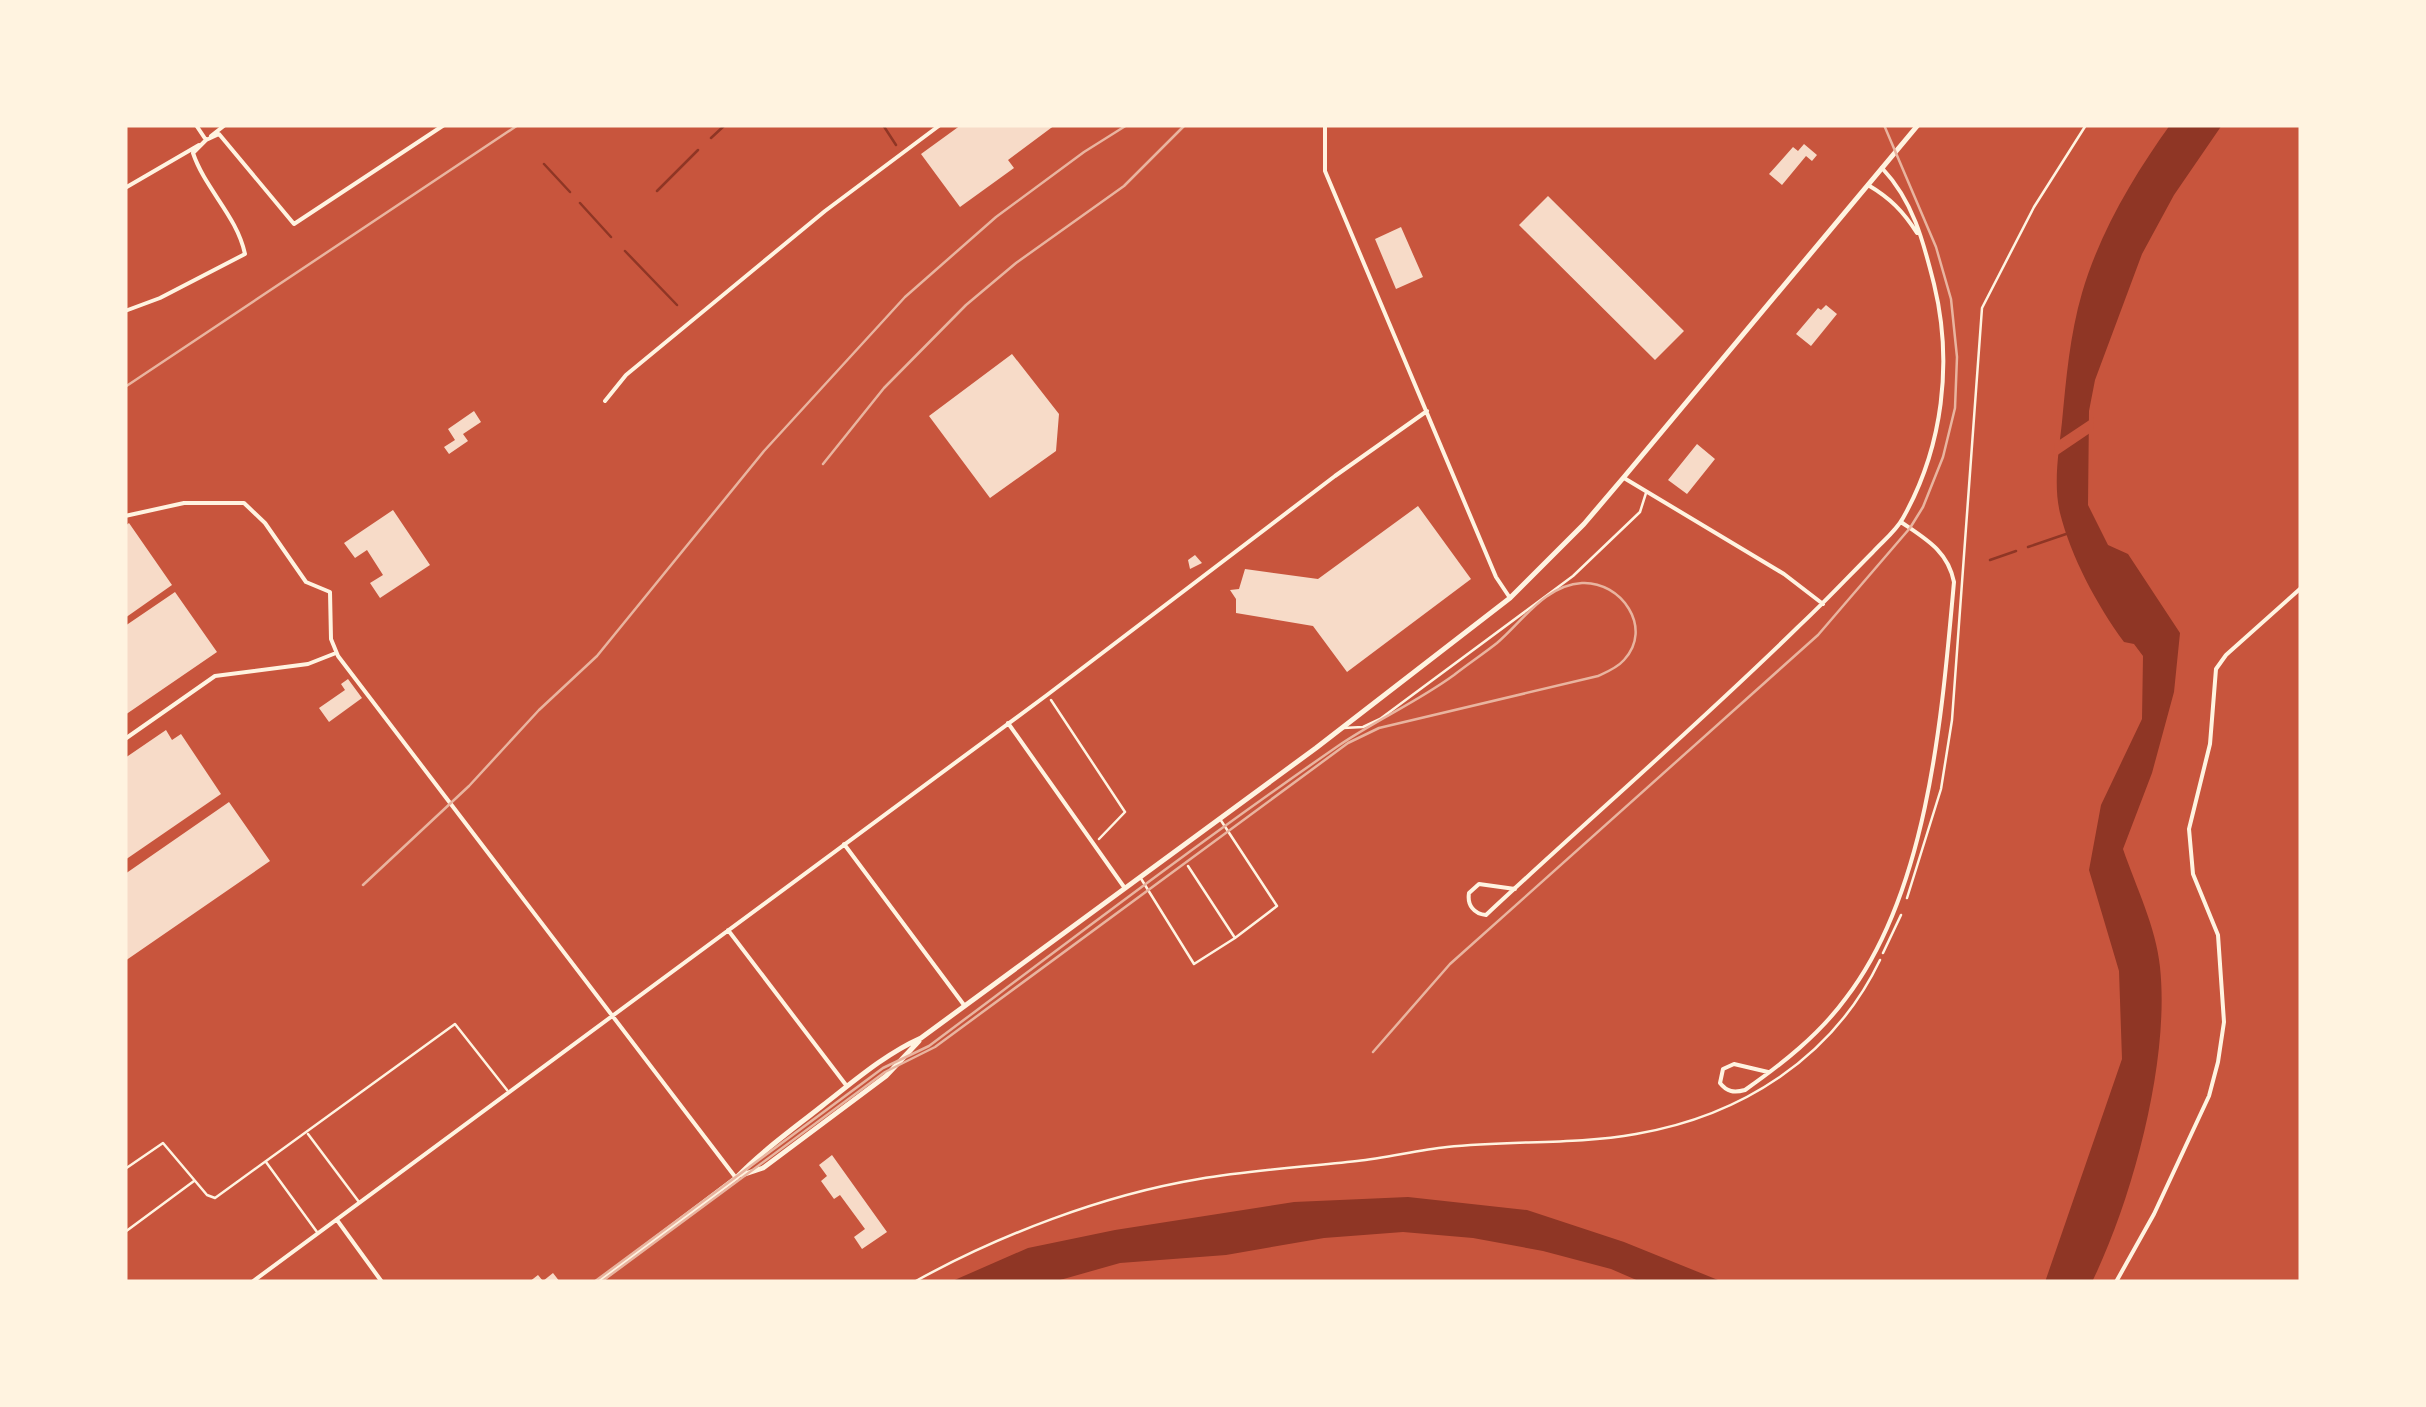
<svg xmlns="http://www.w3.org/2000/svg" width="2426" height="1407" font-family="'Public Sans',sans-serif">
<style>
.water{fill:#8f3625}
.pier{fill:#c8553d}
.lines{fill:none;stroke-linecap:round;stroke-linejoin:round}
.stream{stroke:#8f3625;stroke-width:2.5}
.building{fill:#f7dbc8}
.path{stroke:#fff3e0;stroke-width:2.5}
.service{stroke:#fff3e0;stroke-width:2.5}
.minor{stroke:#fff3e0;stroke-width:4}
.tertiary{stroke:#fff3e0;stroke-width:5}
.tram{stroke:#e9b49f;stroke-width:2.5}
.rail{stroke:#e9b49f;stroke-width:2.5}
</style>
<rect width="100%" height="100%" fill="#c8553d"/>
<path class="water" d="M 2170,125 L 2222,125 L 2174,195 L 2142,254 L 2095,380 L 2089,411 L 2088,505 L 2108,545 L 2128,554 L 2180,633 L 2174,692 L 2152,773 L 2123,849 C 2136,887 2156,927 2160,967 C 2170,1060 2133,1198 2092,1282 L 2045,1282 L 2122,1059 L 2119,971 L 2089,870 L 2101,805 L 2142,719 L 2143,656 L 2134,644 L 2124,642 C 2097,605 2071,557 2060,513 C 2053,484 2059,450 2062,422 C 2066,379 2070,334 2082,293 C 2099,234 2134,175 2170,125 Z
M 1408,1197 L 1527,1210 L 1624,1242 L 1723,1282 L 1641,1282 L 1611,1269 L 1543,1251 L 1473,1238 L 1403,1232 L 1324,1238 L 1226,1255 L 1120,1263 L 1053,1282 L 950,1282 L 1028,1248 L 1115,1230 L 1294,1202 Z"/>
<path class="pier" d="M 2094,417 L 2093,431 L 2053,458 L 2055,443 Z"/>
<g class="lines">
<path class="stream" d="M 883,125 L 896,145
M 711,138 L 725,125
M 544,164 L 570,192
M 657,191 L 698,150
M 580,203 L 611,237
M 625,251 L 677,305
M 2028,547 L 2069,533
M 1990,560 L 2016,551"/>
</g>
<path class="building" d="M 961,125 L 1055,125 L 1008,160 L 1014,168 L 960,207 L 921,154 Z
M 1804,144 L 1817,155 L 1812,161 L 1806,156 L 1782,185 L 1769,174 L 1793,147 L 1798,151 Z
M 1548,196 L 1684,331 L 1655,360 L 1519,225 Z
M 1401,227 L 1423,277 L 1396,289 L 1375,239 Z
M 1826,305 L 1837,314 L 1811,346 L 1796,334 L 1818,308 L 1821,310 Z
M 1012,354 L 1059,414 L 1056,451 L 990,498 L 929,416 Z
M 474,411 L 481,422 L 463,434 L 468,441 L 449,454 L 444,447 L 455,440 L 448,429 Z
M 1697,444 L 1715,459 L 1687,494 L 1668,480 Z
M 1418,506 L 1471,579 L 1347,672 L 1313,626 L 1236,613 L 1236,599 L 1230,590 L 1239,589 L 1245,569 L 1318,579 Z
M 393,510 L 430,565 L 380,598 L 370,583 L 383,575 L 367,550 L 355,558 L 344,543 Z
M 129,523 L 172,585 L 125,618 L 125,526 Z
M 1195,555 L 1202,563 L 1190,569 L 1188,560 Z
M 175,592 L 217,652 L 125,715 L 125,626 Z
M 348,679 L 362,698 L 329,722 L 319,708 L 345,690 L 341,684 Z
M 166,730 L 172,740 L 181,734 L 221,794 L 125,860 L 125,758 Z
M 229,802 L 270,861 L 125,961 L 125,874 Z
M 832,1155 L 887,1232 L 862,1249 L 854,1237 L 865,1229 L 840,1195 L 834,1199 L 821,1181 L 827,1176 L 819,1165 Z
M 553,1273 L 560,1282 L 529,1282 L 538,1275 L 543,1281 Z"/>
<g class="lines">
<path class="path" d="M 1051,700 L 1125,812 L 1099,839
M 1907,898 L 1941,789 L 1952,720 L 1982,308 L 2034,207 L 2086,125
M 1883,953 L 1901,915
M 914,1282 C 999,1235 1103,1195 1199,1179 C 1251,1170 1304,1167 1357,1161 C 1387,1158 1417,1150 1447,1147 C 1510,1140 1574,1145 1636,1134 C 1741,1116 1833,1058 1880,960"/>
<path class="service" d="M 1343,728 L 1363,727 L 1380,719 L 1573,576 L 1640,512 L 1646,493
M 1220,819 L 1277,906 L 1235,938
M 1140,877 L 1194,964 L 1235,938 L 1188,866
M 308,1134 L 359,1202
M 266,1162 L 317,1232
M 125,1169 L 163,1143 L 207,1195 L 215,1198 L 455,1024 L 507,1090
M 125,1232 L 194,1181"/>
<path class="minor" d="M 196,125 L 206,140 L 219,134 L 294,224 L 444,125
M 1325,125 L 1325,171 L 1496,577 L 1510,598
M 211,136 L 225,125
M 1868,185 C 1890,198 1903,211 1917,233
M 125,188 L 199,145
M 125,311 L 160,298 L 245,254 C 237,216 205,189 193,153 L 206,140
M 605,401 L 626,375 L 825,211 L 940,125
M 1624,478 L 1784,574 L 1823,604
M 125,516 L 184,503 L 244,503 L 265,523 L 306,582 L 330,592 L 331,639 L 338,656 L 736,1178
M 1008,723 L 1124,887
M 125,739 L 215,676 L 308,664 L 336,653
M 844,844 L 964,1005
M 1515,889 L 1479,884 L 1469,893 C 1467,905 1474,914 1486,915 C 1590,818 1697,726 1798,627 C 1824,603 1848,577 1873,552 C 1883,541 1896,531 1903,518 C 1943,447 1953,362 1934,284 C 1923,240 1913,201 1882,168
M 728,930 L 846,1085
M 1768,1072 L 1734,1064 L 1723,1069 L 1720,1083 C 1727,1092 1734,1093 1745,1090 C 1782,1064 1819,1035 1846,998 C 1929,890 1942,713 1954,582 C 1948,551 1926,539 1901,522
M 337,1220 L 382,1282
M 252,1282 L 1047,695 L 1335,476 L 1427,411
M 2116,1282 L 2154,1214 L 2209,1096 L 2218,1062 L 2224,1022 L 2218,935 L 2193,874 L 2189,829 L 2210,744 L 2216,669 L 2226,655 L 2301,588"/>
<path class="tertiary" d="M 742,1175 L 763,1168 L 886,1076 L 919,1041
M 598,1282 L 736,1178 C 762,1151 793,1129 822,1106 C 853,1082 885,1054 921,1038 L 1316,748 L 1510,598 L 1584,524 L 1624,477 L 1918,125"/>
<path class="tram" d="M 594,1282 L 883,1068 L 929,1046 C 1064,945 1199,842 1338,746 C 1376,720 1417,702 1454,675 C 1468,664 1483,654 1497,643 C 1522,622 1545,585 1582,583 C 1621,581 1654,628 1624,660 C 1617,668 1607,672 1598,676 L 1379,728 L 1348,743 L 935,1047 L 885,1072 L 601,1282"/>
<path class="rail" d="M 125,387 L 518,125
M 823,464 L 884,388 L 966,305 L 1016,263 L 1124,186 L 1185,125
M 363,885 L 469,786 L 539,710 L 597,656 L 764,451 L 905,297 L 996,217 L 1084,152 L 1127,125
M 1373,1052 L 1450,964 L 1818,635 L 1910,528 L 1923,507 L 1943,457 L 1955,408 L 1957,357 L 1951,299 L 1936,247 L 1884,125"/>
</g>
<rect width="2426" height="1407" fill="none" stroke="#fff3e0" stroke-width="255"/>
</svg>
